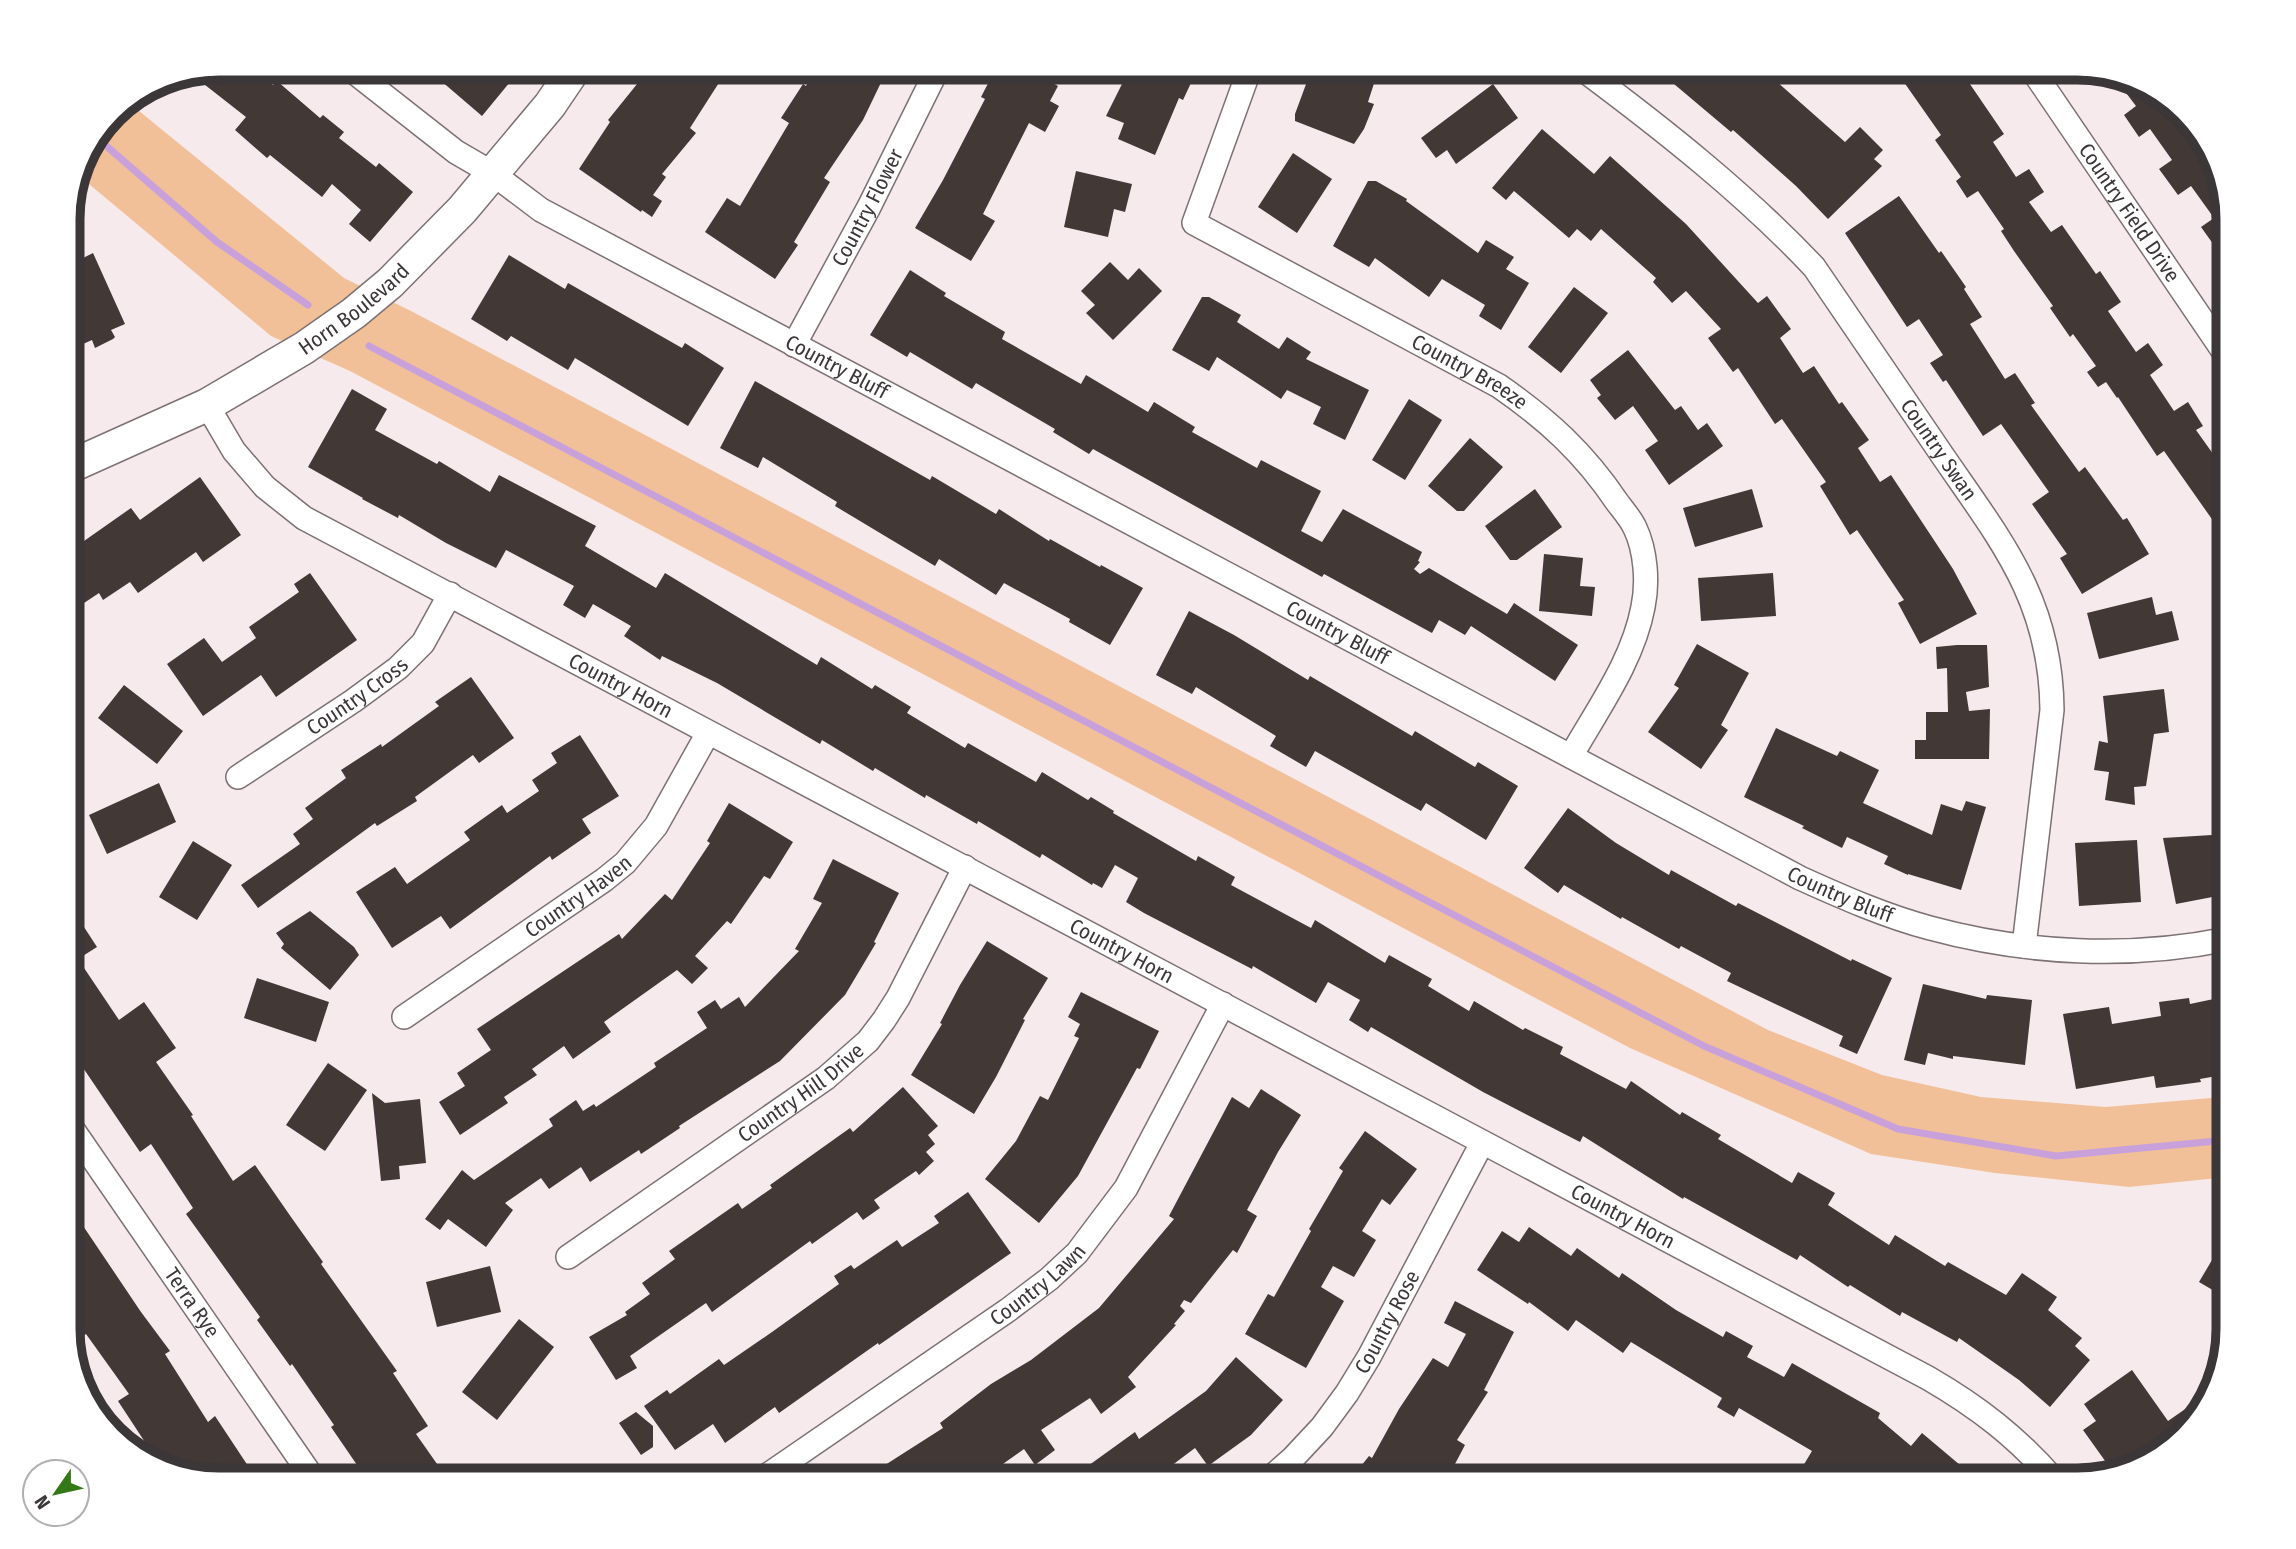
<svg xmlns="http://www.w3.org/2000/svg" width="2296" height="1549" font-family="'Fira Sans Condensed',sans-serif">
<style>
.green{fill:#f2c098}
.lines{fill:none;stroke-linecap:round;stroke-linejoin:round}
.stream{stroke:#c8a1db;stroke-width:7}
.building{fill:#423836}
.street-casing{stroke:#7c7173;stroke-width:26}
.secondary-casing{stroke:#7c7173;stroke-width:35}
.street{stroke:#fff;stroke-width:23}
.secondary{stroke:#fff;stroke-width:32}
.labels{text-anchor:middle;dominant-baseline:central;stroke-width:7;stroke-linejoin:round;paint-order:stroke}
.street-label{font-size:21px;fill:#3b3637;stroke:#fff}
.rim{fill:none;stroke:#3b3637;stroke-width:9}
</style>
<rect width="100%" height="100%" fill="#f6eaec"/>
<path class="green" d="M 128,102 L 344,278 L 413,312 L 1768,1030 L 1882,1075 L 1981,1097 L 2106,1107 L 2211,1098 L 2228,1093 L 2228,1177 L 2129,1187 L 1995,1173 L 1871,1154 L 1630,1048 L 350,371 L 271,336 L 77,174 C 83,147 106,117 128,102 Z"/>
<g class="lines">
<path class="stream" d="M 96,137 L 217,242 L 308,305
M 369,346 L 1704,1046 L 1898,1129 L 2056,1156 L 2228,1140"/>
</g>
<path class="building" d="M 219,68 L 253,68 L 273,85 L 277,81 L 320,118 L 323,115 L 344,132 L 339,138 L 376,167 L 379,163 L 413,192 L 370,242 L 349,224 L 361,210 L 332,184 L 322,197 L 270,155 L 267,158 L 235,130 L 246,117 L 200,81 L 208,70 Z
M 426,68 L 504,68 L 514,77 L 482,116 Z
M 650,68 L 708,68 L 722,78 L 690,128 L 696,133 L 662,174 L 666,177 L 653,195 L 662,201 L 652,217 L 642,210 L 641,212 L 579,169 L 610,122 L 608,120 Z
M 815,68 L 888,68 L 863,120 L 824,178 L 830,182 L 794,242 L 798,245 L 775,279 L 705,232 L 727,198 L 740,206 L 789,123 L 781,118 L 803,84 L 806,86 Z
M 996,68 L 1025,68 L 1058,86 L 1050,101 L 1059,106 L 1045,132 L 1029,123 L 983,214 L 995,221 L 971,261 L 915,228 L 943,180 L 985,99 L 981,97 Z
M 1130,68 L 1198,68 L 1183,100 L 1179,98 L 1155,155 L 1118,139 L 1124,123 L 1106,116 Z
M 1312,68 L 1379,68 L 1368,102 L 1374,104 L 1364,129 L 1354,144 L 1295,121 L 1295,114 Z
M 1655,68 L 1767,68 L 1778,78 L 1776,81 L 1845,142 L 1860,127 L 1883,150 L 1874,159 L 1882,166 L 1828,219 L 1796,186 L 1733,130 L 1731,132 Z
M 1894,68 L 1959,68 L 2004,134 L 1993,142 L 2016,177 L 2029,169 L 2044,192 L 2029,202 L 2051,232 L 2062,225 L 2096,274 L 2100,271 L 2121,302 L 2108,311 L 2136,352 L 2148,343 L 2163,365 L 2150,375 L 2174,411 L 2188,402 L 2203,426 L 2196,430 L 2228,475 L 2228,542 L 2164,451 L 2157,456 L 2118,397 L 2117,398 L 2106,382 L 2098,387 L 2087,372 L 2096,366 L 2073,334 L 2070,337 L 2050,308 L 2053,306 L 2014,251 L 2001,231 L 2004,229 L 1978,191 L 1967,198 L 1956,181 L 1961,177 L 1935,140 L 1941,135 Z
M 2117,81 L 2161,94 L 2212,152 L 2228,219 L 2228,240 L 2216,248 L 2201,227 L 2214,218 L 2191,186 L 2178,195 L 2159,169 L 2172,160 L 2150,129 L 2139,137 L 2124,115 L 2136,106 Z
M 1493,84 L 1518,118 L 1456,164 L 1447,150 L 1436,158 L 1421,138 Z
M 1542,129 L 1594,174 L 1610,156 L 1686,224 L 1758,303 L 1767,296 L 1791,329 L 1780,338 L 1803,373 L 1814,366 L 1839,404 L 1842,402 L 1869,440 L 1858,448 L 1880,482 L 1891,475 L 1953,569 L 1977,614 L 1920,644 L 1898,603 L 1904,600 L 1857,530 L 1850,535 L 1820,486 L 1826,482 L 1782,419 L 1775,424 L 1738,368 L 1733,372 L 1708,338 L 1721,329 L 1686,291 L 1672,303 L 1653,282 L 1656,278 L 1601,229 L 1591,241 L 1577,229 L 1569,238 L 1514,191 L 1506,200 L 1492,188 Z
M 1293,153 L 1332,179 L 1297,233 L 1258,207 Z
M 1076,171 L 1132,184 L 1125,212 L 1114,209 L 1108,237 L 1064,227 Z
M 1368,181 L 1376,181 L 1407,199 L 1406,201 L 1478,253 L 1486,240 L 1514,257 L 1506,269 L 1529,283 L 1501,330 L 1479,316 L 1485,305 L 1442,279 L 1429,297 L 1375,258 L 1369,267 L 1333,246 Z
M 1899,196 L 1939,253 L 1941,251 L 1966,287 L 1964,289 L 1982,317 L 1970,324 L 2005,379 L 2015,373 L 2035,403 L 2031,405 L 2079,472 L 2085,467 L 2123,520 L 2127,518 L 2149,554 L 2082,594 L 2060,558 L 2067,554 L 2032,504 L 2049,492 L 2001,424 L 1983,436 L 1946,380 L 1943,382 L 1930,363 L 1943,355 L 1919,319 L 1907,327 L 1845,233 Z
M 93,253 L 125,324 L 111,330 L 115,337 L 113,339 L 95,348 L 92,340 L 74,348 L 69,336 L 69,265 Z
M 509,255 L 565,289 L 568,283 L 682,348 L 685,343 L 724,368 L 688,426 L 575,358 L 568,370 L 511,336 L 507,341 L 471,319 Z
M 1110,262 L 1128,280 L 1139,268 L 1162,291 L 1113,340 L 1086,313 L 1095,305 L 1081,291 Z
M 910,270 L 946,293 L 944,296 L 1005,332 L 1002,339 L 1081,384 L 1086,375 L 1148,412 L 1154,402 L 1195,427 L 1192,432 L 1257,468 L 1261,460 L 1321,491 L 1301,531 L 1322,542 L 1343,509 L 1422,552 L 1418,561 L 1420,562 L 1414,569 L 1420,574 L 1429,568 L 1507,614 L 1514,603 L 1578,645 L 1555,681 L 1471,626 L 1465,635 L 1439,620 L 1432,633 L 1324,574 L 1322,577 L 1093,449 L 1089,454 L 1053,432 L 1055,429 L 976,383 L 972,389 L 910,352 L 907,357 L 870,335 Z
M 1574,287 L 1608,313 L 1561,373 L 1528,347 Z
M 1202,297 L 1209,297 L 1241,315 L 1237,322 L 1279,349 L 1287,337 L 1311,352 L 1306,359 L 1369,390 L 1345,440 L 1313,424 L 1321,407 L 1287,390 L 1281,399 L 1217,357 L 1209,371 L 1172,350 Z
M 1628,350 L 1675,410 L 1681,406 L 1698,430 L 1707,423 L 1723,446 L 1669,485 L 1645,450 L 1658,441 L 1633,406 L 1615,420 L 1597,398 L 1601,395 L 1590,380 Z
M 755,381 L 930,480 L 932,476 L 996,514 L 999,509 L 1049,541 L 1050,539 L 1100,567 L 1101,565 L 1143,588 L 1110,645 L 1069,622 L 1070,619 L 1004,583 L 996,595 L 939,559 L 935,566 L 835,506 L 837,502 L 763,457 L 758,468 L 720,448 Z
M 352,389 L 387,409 L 375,430 L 437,464 L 439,461 L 490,492 L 499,475 L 596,526 L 585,546 L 656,588 L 665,573 L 817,665 L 821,657 L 872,689 L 875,685 L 911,707 L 907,713 L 965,748 L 968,743 L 1036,782 L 1042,772 L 1088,800 L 1091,797 L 1114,811 L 1113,813 L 1196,861 L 1198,856 L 1235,877 L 1231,885 L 1311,928 L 1315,920 L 1385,963 L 1389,955 L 1432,979 L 1428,986 L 1469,1011 L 1474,1001 L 1523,1030 L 1525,1028 L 1563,1047 L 1560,1054 L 1626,1089 L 1631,1081 L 1680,1115 L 1682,1112 L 1721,1135 L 1718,1139 L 1792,1183 L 1798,1172 L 1835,1193 L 1828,1205 L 1889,1245 L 1895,1235 L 1945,1266 L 1948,1262 L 2006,1295 L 2022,1273 L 2057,1297 L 2048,1310 L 2082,1338 L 2075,1346 L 2090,1360 L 2050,1407 L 2019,1380 L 1959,1338 L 1957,1342 L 1902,1312 L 1900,1316 L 1850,1285 L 1848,1287 L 1800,1255 L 1797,1260 L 1684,1197 L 1683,1199 L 1583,1136 L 1580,1142 L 1483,1092 L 1371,1027 L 1368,1032 L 1349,1020 L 1360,1000 L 1328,982 L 1316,1003 L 1253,966 L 1252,969 L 1144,913 L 1126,902 L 1138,878 L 1115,865 L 1102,888 L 1093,883 L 1092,885 L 1042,854 L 1040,858 L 978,821 L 977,824 L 926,795 L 925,798 L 875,768 L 873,771 L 822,740 L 820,744 L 717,683 L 662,656 L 660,660 L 624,636 L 631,626 L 593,604 L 585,618 L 563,605 L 574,586 L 506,550 L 496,568 L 446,543 L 399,515 L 398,518 L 362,499 L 363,498 L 308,467 Z
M 1409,399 L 1442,420 L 1405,480 L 1372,460 Z
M 1470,438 L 1503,467 L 1464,511 L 1457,511 L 1428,486 Z
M 200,477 L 241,535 L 203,562 L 196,552 L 138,593 L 130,582 L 103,600 L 99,593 L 69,613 L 69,517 L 84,541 L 131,508 L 140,520 Z
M 1535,489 L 1562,527 L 1517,560 L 1510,560 L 1485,526 Z
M 1752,489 L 1763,527 L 1695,547 L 1683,508 Z
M 1544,554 L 1583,558 L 1580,586 L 1595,587 L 1592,616 L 1539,611 Z
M 310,573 L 357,640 L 276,697 L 261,675 L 203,716 L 167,664 L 204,638 L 222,662 L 256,638 L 249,627 L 299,592 L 294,584 Z
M 1773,573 L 1776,616 L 1701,621 L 1698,578 Z
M 2152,597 L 2156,615 L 2172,611 L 2179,640 L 2099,659 L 2087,613 Z
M 1189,611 L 1234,635 L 1308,680 L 1310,676 L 1412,736 L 1415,731 L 1475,767 L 1478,762 L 1518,786 L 1486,840 L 1426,803 L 1421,811 L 1315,751 L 1306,767 L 1270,746 L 1276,736 L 1196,687 L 1192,694 L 1156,675 Z
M 1697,644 L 1749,673 L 1721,725 L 1728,730 L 1701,769 L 1648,732 L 1679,688 L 1674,685 Z
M 1957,645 L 1987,645 L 1989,687 L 1966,692 L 1969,711 L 1990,709 L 1989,759 L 1915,759 L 1915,740 L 1926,740 L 1926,712 L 1948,712 L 1947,668 L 1937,669 L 1936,647 Z
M 471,677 L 514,738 L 479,763 L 473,755 L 415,797 L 417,801 L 377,826 L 375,823 L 258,908 L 241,885 L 300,844 L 293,834 L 313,819 L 305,808 L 346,778 L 341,770 L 381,744 L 382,747 L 439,706 L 435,702 Z
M 124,685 L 183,731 L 157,764 L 98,718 Z
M 2164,689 L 2169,732 L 2154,734 L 2146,786 L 2134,787 L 2135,805 L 2105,800 L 2109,772 L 2094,770 L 2099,741 L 2108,743 L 2103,696 Z
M 1776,728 L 1837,756 L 1840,751 L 1879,770 L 1863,803 L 1932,835 L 1941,804 L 1962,811 L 1966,801 L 1986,807 L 1961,890 L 1908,874 L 1908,875 L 1884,864 L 1888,856 L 1847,837 L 1842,848 L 1802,828 L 1804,826 L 1744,797 Z
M 580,735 L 619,796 L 582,819 L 591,833 L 552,860 L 550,856 L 450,929 L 441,916 L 392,948 L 356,892 L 395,867 L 407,884 L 470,840 L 464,832 L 502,805 L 507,813 L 539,791 L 532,780 L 557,763 L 551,753 Z
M 159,783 L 176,822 L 107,854 L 89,815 Z
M 729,803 L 793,842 L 770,879 L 764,876 L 731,924 L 727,921 L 695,956 L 708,968 L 692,984 L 677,970 L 604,1022 L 611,1032 L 573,1059 L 564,1046 L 532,1069 L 537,1075 L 504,1097 L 508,1103 L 460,1135 L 439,1102 L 465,1086 L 457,1073 L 491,1050 L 477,1029 L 619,934 L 622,939 L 665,894 L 672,900 L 710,843 L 707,841 Z
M 1568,808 L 1616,843 L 1669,875 L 1671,870 L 1736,906 L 1738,903 L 1851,961 L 1852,959 L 1892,978 L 1857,1054 L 1839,1046 L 1843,1036 L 1727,981 L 1731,973 L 1681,946 L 1679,949 L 1622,917 L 1621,919 L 1564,885 L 1558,893 L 1524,868 Z
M 2228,834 L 2228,894 L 2176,904 L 2163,838 Z
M 2137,840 L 2141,902 L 2079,906 L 2075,843 Z
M 193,841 L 232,865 L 197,920 L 159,897 Z
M 833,859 L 899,893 L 874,942 L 876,943 L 845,995 L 780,1061 L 679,1126 L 680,1128 L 641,1154 L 639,1150 L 590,1182 L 581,1167 L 549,1189 L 541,1178 L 505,1203 L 513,1210 L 486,1247 L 448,1219 L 440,1230 L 425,1219 L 462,1170 L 474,1180 L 553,1126 L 549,1119 L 576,1100 L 583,1111 L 594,1104 L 596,1107 L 656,1067 L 654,1063 L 707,1028 L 697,1012 L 715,1000 L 721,1009 L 739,997 L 745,1007 L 799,951 L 795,949 L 822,903 L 813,899 Z
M 69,904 L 97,947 L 78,959 L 119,1020 L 144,1002 L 176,1048 L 156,1062 L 193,1115 L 191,1116 L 233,1181 L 255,1165 L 291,1217 L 323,1262 L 321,1264 L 397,1371 L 393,1373 L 428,1426 L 416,1434 L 449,1481 L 368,1481 L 331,1427 L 334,1425 L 292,1364 L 290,1366 L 257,1320 L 260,1317 L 186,1214 L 193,1208 L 151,1144 L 140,1152 L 69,1047 Z
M 310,911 L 354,947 L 359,955 L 330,990 L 281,948 L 284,944 L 276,933 Z
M 987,941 L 1048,978 L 1023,1019 L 1025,1020 L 996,1077 L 974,1114 L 911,1075 L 942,1024 L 940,1023 L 960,985 Z
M 257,978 L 329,1002 L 316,1042 L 244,1018 Z
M 1923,984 L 1986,999 L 1987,995 L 2032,1000 L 2025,1065 L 1953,1056 L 1953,1059 L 1928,1053 L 1925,1065 L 1904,1060 Z
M 1081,992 L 1159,1031 L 1140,1069 L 1137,1068 L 1078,1176 L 1039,1223 L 985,1179 L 1016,1141 L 1040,1096 L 1048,1100 L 1079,1038 L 1074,1036 L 1080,1024 L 1068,1017 Z
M 2228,996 L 2228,1074 L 2200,1079 L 2201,1082 L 2156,1088 L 2154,1076 L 2076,1089 L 2063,1014 L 2109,1007 L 2112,1024 L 2161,1016 L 2159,1002 L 2189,998 L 2190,1004 Z
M 328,1063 L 367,1090 L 325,1151 L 286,1125 Z
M 903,1087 L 938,1126 L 928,1135 L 935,1144 L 926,1152 L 934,1161 L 919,1175 L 916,1171 L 874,1200 L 880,1208 L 863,1220 L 857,1212 L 812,1244 L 810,1241 L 712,1312 L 706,1303 L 630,1356 L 637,1368 L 616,1380 L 589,1337 L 627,1315 L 625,1312 L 650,1294 L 642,1283 L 675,1259 L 669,1251 L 738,1203 L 742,1209 L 772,1188 L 770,1185 L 850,1128 L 853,1132 Z
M 1261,1089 L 1301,1115 L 1278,1152 L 1247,1210 L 1257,1216 L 1237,1253 L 1233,1250 L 1191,1303 L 1184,1300 L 1180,1306 L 1185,1311 L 1174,1324 L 1176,1325 L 1128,1377 L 1136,1387 L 1101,1414 L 1090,1398 L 1041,1430 L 1055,1450 L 1035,1465 L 1024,1449 L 979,1481 L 860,1481 L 943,1428 L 940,1423 L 991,1384 L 1031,1360 L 1099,1308 L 1174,1219 L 1169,1216 L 1232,1097 L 1249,1108 Z
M 372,1093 L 385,1103 L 420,1099 L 426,1163 L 399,1166 L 400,1179 L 381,1181 Z
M 1365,1131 L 1417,1169 L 1390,1205 L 1382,1199 L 1362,1231 L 1376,1240 L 1354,1277 L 1333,1266 L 1321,1287 L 1344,1301 L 1306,1368 L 1245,1334 L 1268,1294 L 1274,1297 L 1311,1231 L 1309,1229 L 1343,1171 L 1339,1168 Z
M 968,1192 L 1011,1253 L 879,1345 L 878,1343 L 779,1413 L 775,1407 L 725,1443 L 713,1424 L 675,1450 L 644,1406 L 667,1390 L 670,1394 L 719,1359 L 724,1365 L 772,1332 L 839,1284 L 834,1276 L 851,1265 L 854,1269 L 897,1240 L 902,1247 L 939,1223 L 934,1216 Z
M 69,1205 L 141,1312 L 170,1351 L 165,1354 L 208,1422 L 215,1416 L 258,1481 L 219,1481 L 158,1462 L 118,1401 L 129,1394 L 86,1334 L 70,1345 Z
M 1529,1227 L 1571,1256 L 1577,1248 L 1619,1278 L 1622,1273 L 1676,1310 L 1723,1337 L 1726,1331 L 1753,1346 L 1747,1357 L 1784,1377 L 1792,1363 L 1880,1413 L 1878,1418 L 1911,1446 L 1922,1433 L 1979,1481 L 1863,1481 L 1849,1469 L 1845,1477 L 1831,1469 L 1826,1479 L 1803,1466 L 1812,1451 L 1739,1408 L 1734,1417 L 1717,1407 L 1722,1398 L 1631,1342 L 1623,1353 L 1576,1320 L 1568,1331 L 1529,1302 L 1528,1304 L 1477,1270 L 1502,1231 L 1519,1242 Z
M 2228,1233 L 2228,1299 L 2199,1282 Z
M 490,1266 L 501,1312 L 437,1327 L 426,1282 Z
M 1455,1301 L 1514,1332 L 1484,1390 L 1488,1392 L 1457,1440 L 1465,1445 L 1446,1481 L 1349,1481 L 1369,1456 L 1372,1458 L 1399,1409 L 1433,1358 L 1448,1367 L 1466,1334 L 1444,1323 Z
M 519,1319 L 554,1347 L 497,1420 L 462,1392 Z
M 1236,1357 L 1283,1400 L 1251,1435 L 1208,1466 L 1195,1448 L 1163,1472 L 1169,1481 L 1067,1481 L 1135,1432 L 1139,1439 L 1206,1391 Z
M 2132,1370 L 2168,1421 L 2201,1398 L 2205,1404 L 2202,1414 L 2144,1465 L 2113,1472 L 2083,1430 L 2096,1421 L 2084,1404 Z
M 636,1412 L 653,1426 L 653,1447 L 641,1455 L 619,1423 Z"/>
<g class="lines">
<defs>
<g id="street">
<path id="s1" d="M 349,68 L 456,152 L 492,173 L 541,210 L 1800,878 C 1842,897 1885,916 1930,928 C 2026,954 2130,959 2228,939"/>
<path id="s2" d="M 1250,68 L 1194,223 L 1499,386 C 1548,420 1584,453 1617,502 C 1623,510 1631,519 1635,528 C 1646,551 1648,583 1643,607 C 1633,661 1597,710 1571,756"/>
<path id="s3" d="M 1581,68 C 1663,129 1744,193 1814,267 C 1854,326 1894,384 1934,443 C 1995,534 2051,594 2052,710 L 2024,946"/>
<path id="s4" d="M 2031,68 L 2228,358"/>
<path id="s5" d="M 794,345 L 869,207 L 938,68"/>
<path id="s6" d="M 207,405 L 234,451 L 265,487 L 304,518 L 1928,1378 C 1978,1407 2017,1437 2055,1481"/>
<path id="s7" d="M 238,777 L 353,701 L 398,668 L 423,643 L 450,594"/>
<path id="s8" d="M 404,1017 L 604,880 L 625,863 L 656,826 L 708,733"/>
<path id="s9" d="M 69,1124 L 315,1481"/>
<path id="s10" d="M 568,1257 L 826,1078 L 868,1041 L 884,1020 L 898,998 L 965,867"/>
<path id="s11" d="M 759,1481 L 1008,1310 L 1049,1279 L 1077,1253 L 1126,1188 L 1223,1004"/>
<path id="s12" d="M 1267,1481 L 1293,1458 L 1322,1427 L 1347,1393 L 1369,1357 L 1482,1143"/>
</g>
<g id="secondary">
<path id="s13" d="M 69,467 L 207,405 L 304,348 L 354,313 L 390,283 L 462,210 L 550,105 L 575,68"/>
</g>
</defs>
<use href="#street" class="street-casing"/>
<use href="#secondary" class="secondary-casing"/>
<use href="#street" class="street"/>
<use href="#secondary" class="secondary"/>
</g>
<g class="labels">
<g class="street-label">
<text stroke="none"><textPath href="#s5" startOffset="156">Country Flower</textPath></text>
<text stroke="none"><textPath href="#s4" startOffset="175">Country Field Drive</textPath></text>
<text stroke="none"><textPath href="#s13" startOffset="327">Horn Boulevard</textPath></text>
<text stroke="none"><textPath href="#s1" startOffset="574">Country Bluff</textPath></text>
<text stroke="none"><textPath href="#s2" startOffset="478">Country Breeze</textPath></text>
<text stroke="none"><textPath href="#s3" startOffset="528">Country Swan</textPath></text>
<text stroke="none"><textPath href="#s1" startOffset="1141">Country Bluff</textPath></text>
<text stroke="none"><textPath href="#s6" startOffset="509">Country Horn</textPath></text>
<text stroke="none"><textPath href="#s7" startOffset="144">Country Cross</textPath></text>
<text stroke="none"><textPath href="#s1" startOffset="1708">Country Bluff</textPath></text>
<text stroke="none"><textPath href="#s8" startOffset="212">Country Haven</textPath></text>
<text stroke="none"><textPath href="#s6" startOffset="1076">Country Horn</textPath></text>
<text stroke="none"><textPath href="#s10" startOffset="285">Country Hill Drive</textPath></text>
<text stroke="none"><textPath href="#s6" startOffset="1643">Country Horn</textPath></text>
<text stroke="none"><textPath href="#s11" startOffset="341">Country Lawn</textPath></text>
<text stroke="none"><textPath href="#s9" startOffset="217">Terra Rye</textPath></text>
<text stroke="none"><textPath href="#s12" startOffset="201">Country Rose</textPath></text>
</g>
</g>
<path d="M0 0H2296V1549H0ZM219 80H2077A139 139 0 0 1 2216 219V1329A139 139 0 0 1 2077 1468H219A139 139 0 0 1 80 1329V219A139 139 0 0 1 219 80Z" fill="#fff" fill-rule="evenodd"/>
<path class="rim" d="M219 80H2077A139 139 0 0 1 2216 219V1329A139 139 0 0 1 2077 1468H219A139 139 0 0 1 80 1329V219A139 139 0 0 1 219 80Z"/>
<g transform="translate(56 1493) rotate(236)"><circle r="33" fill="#ffffff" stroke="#b1afaf" stroke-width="2"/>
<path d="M0-5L12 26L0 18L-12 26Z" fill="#347716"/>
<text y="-10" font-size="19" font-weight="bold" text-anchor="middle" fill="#3b3637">N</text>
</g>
</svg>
